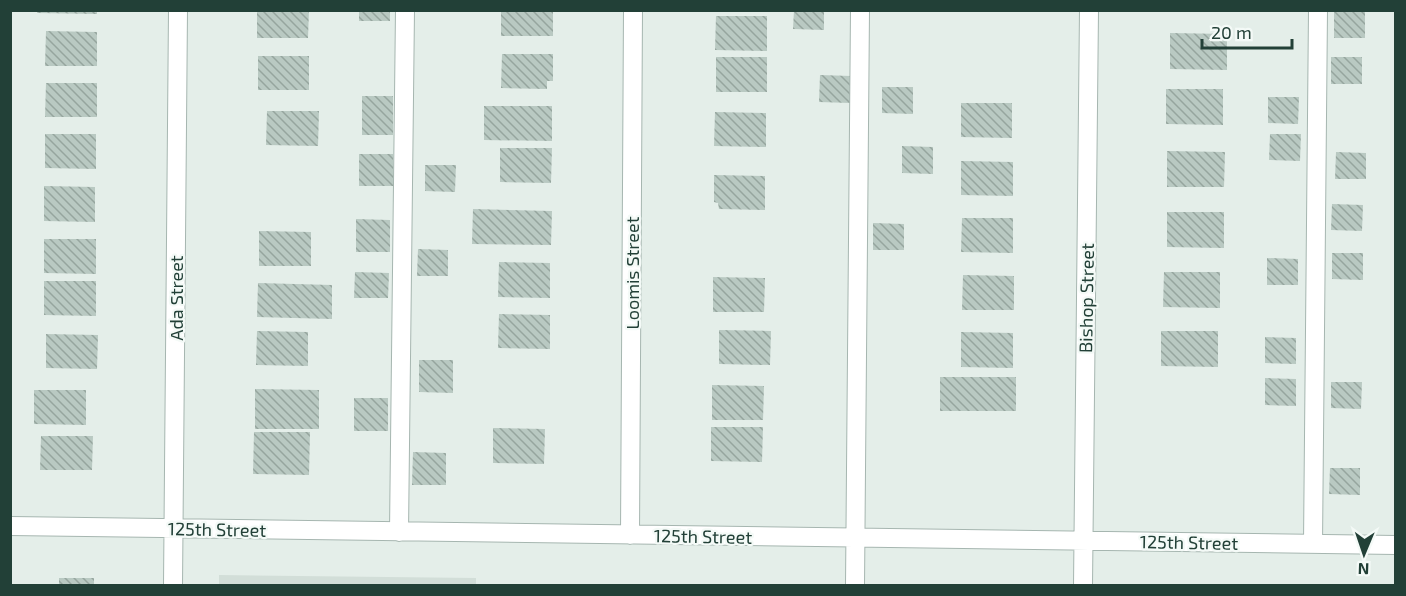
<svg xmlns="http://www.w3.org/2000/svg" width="1406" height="596" font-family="'Exo 2',sans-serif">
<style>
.built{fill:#d2ded8}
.building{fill:url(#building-back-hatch)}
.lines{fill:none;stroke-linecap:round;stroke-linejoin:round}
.minor-casing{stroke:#a6b6b0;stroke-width:20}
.minor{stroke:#fff;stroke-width:18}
.labels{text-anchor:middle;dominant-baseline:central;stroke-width:4.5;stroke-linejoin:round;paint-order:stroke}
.street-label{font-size:18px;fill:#224037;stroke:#f4faf7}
</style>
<defs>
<pattern id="building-back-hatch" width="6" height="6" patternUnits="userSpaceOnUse" patternTransform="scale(1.5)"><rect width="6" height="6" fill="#b9c9c2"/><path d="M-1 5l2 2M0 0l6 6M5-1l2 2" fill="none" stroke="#96a59e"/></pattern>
</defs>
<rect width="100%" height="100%" fill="#e4eee9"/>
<path class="built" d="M 219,575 L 476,578 L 476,585 L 219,586 Z"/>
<path class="building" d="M 37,10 L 97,10 L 97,14 L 37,13 Z
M 257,10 L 309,10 L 308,38 L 257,38 Z
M 359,10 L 390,10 L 390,21 L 359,21 Z
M 501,10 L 553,10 L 553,36 L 501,36 Z
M 794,10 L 824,10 L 824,30 L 793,29 Z
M 1334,11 L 1365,11 L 1365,38 L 1334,38 Z
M 716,16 L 767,16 L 767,51 L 715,50 Z
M 46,31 L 97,32 L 97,66 L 45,66 Z
M 1170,33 L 1227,34 L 1227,70 L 1170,69 Z
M 502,54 L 553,54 L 553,81 L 547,81 L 547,89 L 501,88 Z
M 258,56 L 309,56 L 309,90 L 258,90 Z
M 716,57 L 767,57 L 767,92 L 716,92 Z
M 1331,57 L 1362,57 L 1362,84 L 1331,84 Z
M 820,75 L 851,76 L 850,103 L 819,102 Z
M 46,83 L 97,83 L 97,117 L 45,117 Z
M 882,87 L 913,87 L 913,114 L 882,113 Z
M 1166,89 L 1223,89 L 1223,125 L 1166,124 Z
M 362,96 L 393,96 L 393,135 L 362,135 Z
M 1268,97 L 1299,97 L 1298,124 L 1268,123 Z
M 961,103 L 1012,103 L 1012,138 L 961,137 Z
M 484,106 L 552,106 L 552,141 L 484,140 Z
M 267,111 L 319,111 L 318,146 L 266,145 Z
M 715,112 L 766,113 L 766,147 L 714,146 Z
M 45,134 L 96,134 L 96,169 L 45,168 Z
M 1270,134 L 1301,134 L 1300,161 L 1269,160 Z
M 902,146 L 933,147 L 933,174 L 902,173 Z
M 500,148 L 552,148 L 551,183 L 500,182 Z
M 1167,151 L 1225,152 L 1224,187 L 1167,187 Z
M 1336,152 L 1366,153 L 1366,179 L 1335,179 Z
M 359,154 L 393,154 L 393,186 L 359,186 Z
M 961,161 L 1013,162 L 1013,196 L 961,195 Z
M 425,165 L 456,165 L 455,192 L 425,191 Z
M 714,175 L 765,176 L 765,210 L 719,209 L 718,203 L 714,202 Z
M 44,186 L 95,187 L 95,222 L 44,221 Z
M 1332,204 L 1363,205 L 1362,231 L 1331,230 Z
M 473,209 L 552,211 L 551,245 L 472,244 Z
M 1167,212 L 1224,212 L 1224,248 L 1167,247 Z
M 962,218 L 1013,218 L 1013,253 L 961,252 Z
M 356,219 L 390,220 L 390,252 L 356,252 Z
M 873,223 L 904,224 L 904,250 L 873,250 Z
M 259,231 L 311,232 L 311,266 L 259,266 Z
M 44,239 L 96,239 L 96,274 L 44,273 Z
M 418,249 L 448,250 L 448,276 L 417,276 Z
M 1332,253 L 1363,253 L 1363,280 L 1332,279 Z
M 1267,258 L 1298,259 L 1298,285 L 1267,285 Z
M 499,262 L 550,263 L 550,298 L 498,297 Z
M 355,272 L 389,273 L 388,298 L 354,298 Z
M 1164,272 L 1220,272 L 1220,308 L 1163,307 Z
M 963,275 L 1014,276 L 1014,310 L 962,310 Z
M 713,277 L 765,278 L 764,312 L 713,312 Z
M 44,281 L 96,281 L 96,316 L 44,315 Z
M 258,283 L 332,285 L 332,319 L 257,317 Z
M 499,314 L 550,315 L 550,349 L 498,348 Z
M 719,330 L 771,331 L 770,365 L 719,364 Z
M 257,331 L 308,332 L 308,366 L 256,365 Z
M 1161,331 L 1218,331 L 1218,367 L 1161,366 Z
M 961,332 L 1013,333 L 1013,368 L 961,367 Z
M 46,334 L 98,335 L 97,369 L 46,368 Z
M 1265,337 L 1296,338 L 1296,364 L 1265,363 Z
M 419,360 L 453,360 L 453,393 L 419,392 Z
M 940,377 L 1016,377 L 1016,411 L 940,411 Z
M 1265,378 L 1296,379 L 1296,406 L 1265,405 Z
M 1331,382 L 1362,382 L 1361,409 L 1331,408 Z
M 712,385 L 764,386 L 763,420 L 712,420 Z
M 255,389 L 319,390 L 319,429 L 255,429 Z
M 34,390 L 86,390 L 86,425 L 34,424 Z
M 354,398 L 388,398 L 388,431 L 354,431 Z
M 711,427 L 763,427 L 762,462 L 711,461 Z
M 493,428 L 545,429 L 544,464 L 493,463 Z
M 254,432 L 310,432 L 309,475 L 253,474 Z
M 41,436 L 93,436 L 92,470 L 40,470 Z
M 413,452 L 446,453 L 446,485 L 412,485 Z
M 1330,468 L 1360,468 L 1360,495 L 1329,494 Z
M 59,578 L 94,578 L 94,586 L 59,586 Z"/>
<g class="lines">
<defs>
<path id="minor" d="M 10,526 L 1396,545
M 399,532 L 405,10
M 630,535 L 633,10
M 1313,544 L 1318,10
M 173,586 L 178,10
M 855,586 L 860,10
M 1083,586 L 1089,10"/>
</defs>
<use href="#minor" class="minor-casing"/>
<use href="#minor" class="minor"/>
</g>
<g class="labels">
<g class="street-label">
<text transform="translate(632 273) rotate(-90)">Loomis Street</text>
<text transform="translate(176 298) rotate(-90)">Ada Street</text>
<text transform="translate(1086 298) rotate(-89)">Bishop Street</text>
<text transform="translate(217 529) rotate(1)">125th Street</text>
<text transform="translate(703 536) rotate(1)">125th Street</text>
<text transform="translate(1189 542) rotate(1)">125th Street</text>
</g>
</g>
<rect width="1406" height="596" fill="none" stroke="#224037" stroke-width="24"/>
<g transform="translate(1364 554) rotate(182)" stroke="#f4faf7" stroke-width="4.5" paint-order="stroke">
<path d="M0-4.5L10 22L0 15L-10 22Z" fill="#224037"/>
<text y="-9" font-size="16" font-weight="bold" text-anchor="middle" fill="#224037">N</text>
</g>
<path d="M1202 39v9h90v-9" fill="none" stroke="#224037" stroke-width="3"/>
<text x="1211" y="39" font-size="18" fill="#224037" stroke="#f4faf7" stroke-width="4.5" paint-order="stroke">20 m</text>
</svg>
